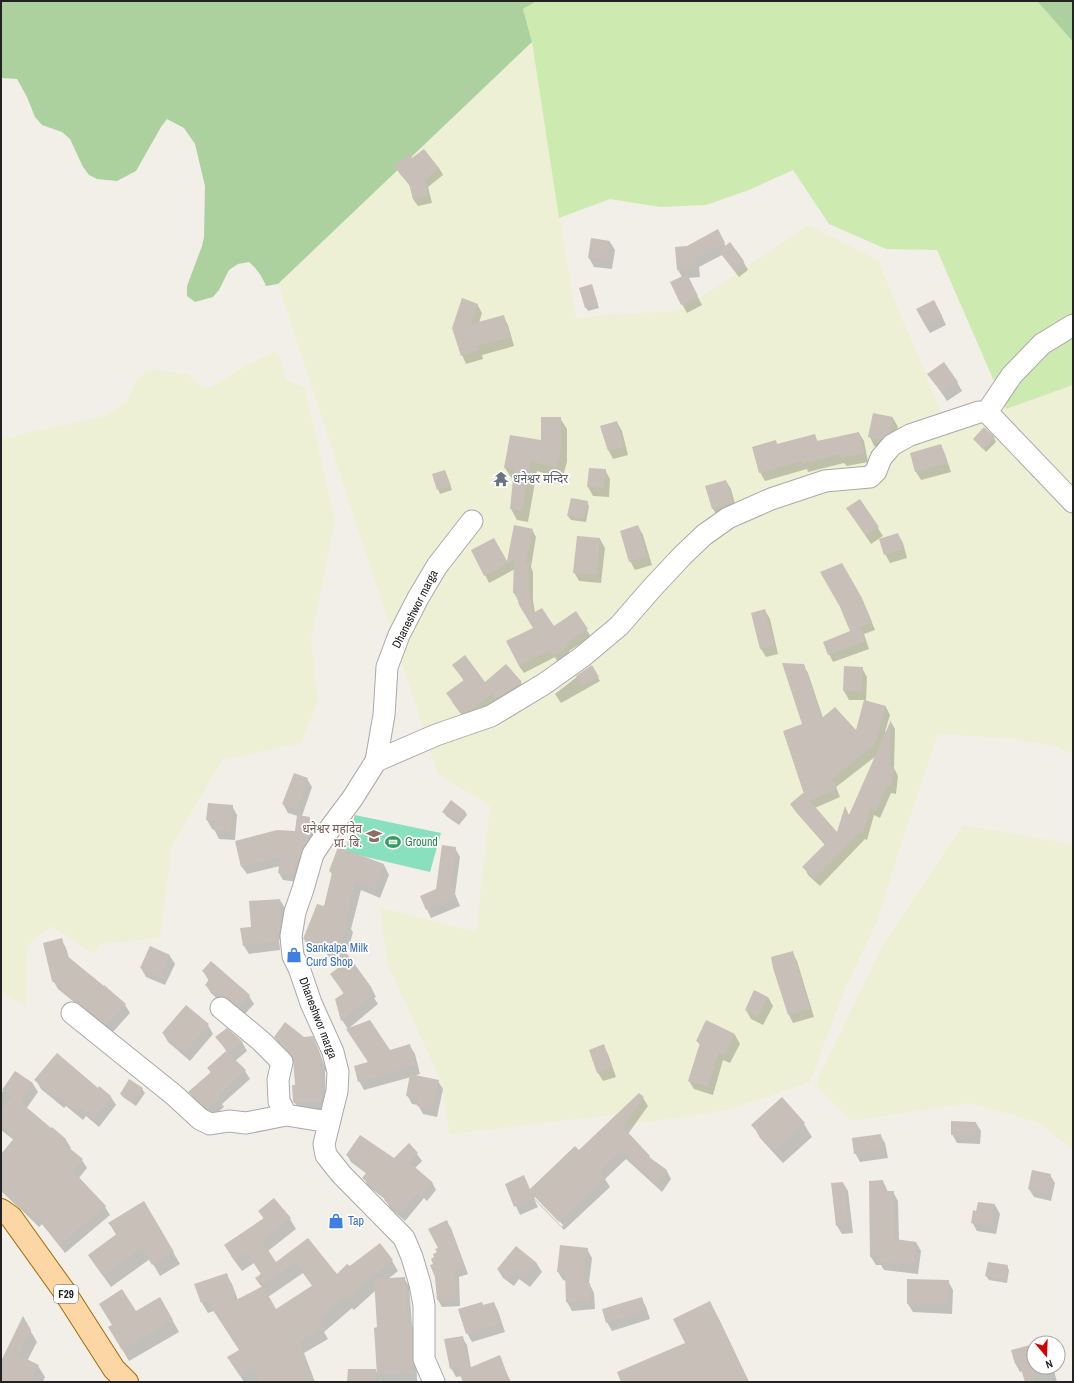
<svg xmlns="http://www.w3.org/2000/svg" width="1074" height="1383" font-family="'Archivo Narrow','Noto Sans Devanagari',sans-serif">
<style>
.farmland{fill:#eef0d5}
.grass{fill:#cdebb0}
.forest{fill:#add19e}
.pitch{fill:#88e0be}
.shadow{fill:#0003;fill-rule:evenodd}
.building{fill:#c7bfb8}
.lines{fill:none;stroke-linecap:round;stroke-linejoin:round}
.minor-casing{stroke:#a9a9a9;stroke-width:23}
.major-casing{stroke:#a06b00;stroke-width:24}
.minor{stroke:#fff;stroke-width:21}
.major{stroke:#fcd6a4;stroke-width:22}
.labels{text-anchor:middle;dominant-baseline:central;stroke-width:3.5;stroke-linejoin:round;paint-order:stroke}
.shield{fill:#fff;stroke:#646464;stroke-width:1}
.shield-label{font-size:11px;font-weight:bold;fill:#222}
.worship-label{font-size:12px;fill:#5b616d;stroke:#fff;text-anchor:start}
.street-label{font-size:12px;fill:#222;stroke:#fff}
.education-label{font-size:12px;fill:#785e54;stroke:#fff;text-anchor:end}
.leisure-label{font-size:12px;fill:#27864d;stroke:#fff;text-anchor:start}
.shop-label{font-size:12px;fill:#366cbe;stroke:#fff;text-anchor:start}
</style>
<rect width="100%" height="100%" fill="#f2efe9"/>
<path class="farmland" d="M 532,42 L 576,318 L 615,314 L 676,311 L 709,292 L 809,225 L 878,260 L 942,414 L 1006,409 L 1073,385 L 1073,754 L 1054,746 L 1005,738 L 938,734 L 904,836 L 876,924 L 845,989 L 810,1082 L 728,1110 L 628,1125 L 613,1115 L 450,1134 L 442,1084 L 388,965 L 379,907 L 476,932 L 490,806 L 438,774 L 278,284 Z
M 274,352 L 280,358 L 286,379 L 305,388 L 335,522 L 311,640 L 318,701 L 301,743 L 222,760 L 172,846 L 160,938 L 101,944 L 94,954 L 51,926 L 28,945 L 25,1006 L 1,992 L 1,440 L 34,431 L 106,416 L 128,400 L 136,380 L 146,372 L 156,370 L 188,374 L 203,388 L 211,387 L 249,364 Z
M 963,825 L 1073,844 L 1073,1149 L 1037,1122 L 969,1103 L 852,1121 L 815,1084 L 885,941 Z"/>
<path class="grass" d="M 537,1 L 1037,1 L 1073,42 L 1073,385 L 1006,409 L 937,250 L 886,249 L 829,224 L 793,170 L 749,190 L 706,205 L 660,207 L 610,199 L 559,218 L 532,42 L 523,9 Z"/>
<path class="forest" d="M 1,1 L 537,1 L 523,9 L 532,42 L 278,284 L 266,286 C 262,276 257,269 249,262 L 238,264 L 229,270 L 219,290 L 213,297 L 195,302 L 187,296 L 187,286 L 202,246 L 204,237 L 205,186 L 195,144 L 184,128 L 167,119 L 161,127 L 136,171 L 117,181 L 97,179 L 89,175 L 83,167 L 70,139 L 62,132 L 42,125 L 35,117 L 27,97 L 17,79 L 1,78 Z
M 1037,1 L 1073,1 L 1073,42 Z"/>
<path class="pitch" d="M 355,815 L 441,833 L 430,872 L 345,852 Z"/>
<path class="shadow" d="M 412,160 L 439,168 L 443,175 L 428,187 L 432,203 L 418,206 L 413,199 L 411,187 L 400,174 L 395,166 Z
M 718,231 L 726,247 L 743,261 L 748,270 L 739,277 L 722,255 L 699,267 L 700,277 L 688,278 L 702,305 L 687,313 L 682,304 L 682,277 L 678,270 L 676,248 L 688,247 Z
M 592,239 L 610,242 L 615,250 L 612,269 L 594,267 L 589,258 Z
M 591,285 L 599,308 L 588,311 L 586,308 Z
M 477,304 L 482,313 L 479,323 L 503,316 L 508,325 L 514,346 L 482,355 L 483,359 L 466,364 L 462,355 L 453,328 Z
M 939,310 L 946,325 L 930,333 L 925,325 Z
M 929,374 L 957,382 L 962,391 L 947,401 Z
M 560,418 L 567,429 L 567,462 L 562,479 L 537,471 L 528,522 L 517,520 L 511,509 L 514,479 L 512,479 L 505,468 L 542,441 Z
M 893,418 L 898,427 L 895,441 L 886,448 L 874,446 L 870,437 Z
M 617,422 L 622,431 L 628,455 L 613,459 L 609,451 Z
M 859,433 L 864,441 L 868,462 L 847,466 L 844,463 L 808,472 L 807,469 L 765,481 L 760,472 L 777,445 L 815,436 L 818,442 Z
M 994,438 L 996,442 L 986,452 L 974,439 Z
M 941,445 L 945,454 L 951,472 L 921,480 L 916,472 L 911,454 Z
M 605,470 L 610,479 L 609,497 L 593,496 L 588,487 Z
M 445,471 L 452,490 L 440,494 L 433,475 Z
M 726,481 L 731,489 L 737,511 L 718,517 L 713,509 Z
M 860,500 L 883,536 L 871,544 L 853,517 Z
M 587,502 L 589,506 L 586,522 L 571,520 L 568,516 Z
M 515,526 L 532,530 L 536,537 L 531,567 L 533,572 L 533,600 L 535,613 L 554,627 L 576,613 L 591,637 L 569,651 L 571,654 L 558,663 L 555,657 L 524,673 L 519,666 L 534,629 L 514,593 L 515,569 L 489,583 L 485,575 L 498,546 L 507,564 Z
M 638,526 L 643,535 L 652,565 L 635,570 L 630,561 Z
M 898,534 L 903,543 L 907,558 L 890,563 L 885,554 Z
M 600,539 L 605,548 L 601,583 L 579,581 L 574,572 Z
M 865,606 L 875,630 L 864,634 L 869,649 L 833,662 L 829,654 L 851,631 Z
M 765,610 L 770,619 L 778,654 L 766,657 L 761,649 Z
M 453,665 L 485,683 L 506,666 L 521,683 L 525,691 L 467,721 L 452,702 L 464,681 Z
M 803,665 L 808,673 L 823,718 L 856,732 L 865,700 L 849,700 L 844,691 L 845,667 L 862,668 L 867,677 L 866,701 L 886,707 L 890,715 L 885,732 L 886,732 L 891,722 L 895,729 L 894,768 L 898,776 L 896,794 L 891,793 L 880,818 L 874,815 L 867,840 L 865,839 L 820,886 L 808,875 L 804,867 L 825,845 L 796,812 L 791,805 L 807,798 L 804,725 ZM 876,756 L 849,816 L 837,834 L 815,808 L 840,797 L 836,787 Z
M 591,666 L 600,681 L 561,703 L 555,694 Z
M 307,779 L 312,787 L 302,816 L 309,818 L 314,825 L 311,841 L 298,882 L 283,880 L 279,873 L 280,866 L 247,874 L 242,867 L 236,842 L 295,833 L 298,816 L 288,813 L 283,804 Z
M 232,806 L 237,815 L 235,840 L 219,839 L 214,829 L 212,829 L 207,820 Z
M 465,811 L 467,815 L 459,825 L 446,816 L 444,812 Z
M 339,848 L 384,865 L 389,875 L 380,898 L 361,890 L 351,929 L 353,932 L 347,954 L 371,987 L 376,997 L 374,998 L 378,1004 L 348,1029 L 342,1020 L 337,999 L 344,994 L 331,974 L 338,969 L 327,954 L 310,948 L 304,939 L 324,907 L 333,876 L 330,871 Z
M 455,848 L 460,857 L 455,894 L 460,906 L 431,918 L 421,897 L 437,890 Z
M 280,900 L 285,908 L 286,930 L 284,941 L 279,939 L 280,950 L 249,954 L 244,946 L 252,927 Z
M 61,939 L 66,948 L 69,958 L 125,1005 L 130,1013 L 112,1033 L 58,989 L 53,980 Z
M 150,947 L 170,956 L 175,964 L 165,985 L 146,977 L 141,968 Z
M 792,952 L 797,961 L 814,1017 L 793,1023 L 789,1015 Z
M 203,971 L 249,996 L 254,1004 L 244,1015 L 224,1005 L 211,993 L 206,985 L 209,981 Z
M 768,997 L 773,1006 L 763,1025 L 751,1019 L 746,1010 Z
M 186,1007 L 208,1025 L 213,1034 L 190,1061 L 168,1042 L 163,1033 Z
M 707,1021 L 735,1035 L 740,1044 L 730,1063 L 723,1060 L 713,1095 L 694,1089 L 689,1081 L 700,1045 L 697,1041 Z
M 217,1037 L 242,1042 L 247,1051 L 235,1061 L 245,1071 L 250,1079 L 222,1104 L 224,1107 L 212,1117 L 195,1101 L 190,1092 L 211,1073 L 208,1068 L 227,1052 Z
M 275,1037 L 312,1037 L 317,1046 L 327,1071 L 325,1071 L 326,1110 L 300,1112 L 295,1103 L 293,1086 L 296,1086 L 294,1060 L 280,1045 Z
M 410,1046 L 415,1054 L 420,1074 L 414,1076 L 438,1081 L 443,1089 L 437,1117 L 423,1114 L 418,1105 L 412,1104 L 407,1095 L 411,1077 L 364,1090 L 359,1081 L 369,1063 L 390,1051 Z
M 603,1046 L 608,1054 L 616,1077 L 603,1081 L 598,1073 L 590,1050 Z
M 16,1072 L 33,1084 L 38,1092 L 26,1109 L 51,1130 L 52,1128 L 66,1140 L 71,1148 L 69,1150 L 82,1160 L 87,1168 L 79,1178 L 105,1207 L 110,1215 L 65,1253 L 42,1224 L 39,1227 L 1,1190 L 1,1155 L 51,1169 L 1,1130 L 1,1112 L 3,1109 L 1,1107 L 1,1094 Z
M 36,1080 L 98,1089 L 99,1088 L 111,1097 L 116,1105 L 99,1127 L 86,1116 L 83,1120 L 66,1106 L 64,1108 L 41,1089 Z
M 142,1089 L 145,1093 L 136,1106 L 123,1097 L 121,1094 Z
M 643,1098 L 648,1106 L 628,1134 L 652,1160 L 667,1171 L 671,1179 L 662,1192 L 626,1159 L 605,1179 L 610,1187 L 564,1230 L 534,1199 L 538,1207 L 520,1215 L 506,1184 L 530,1190 ZM 536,1196 L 563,1225 L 562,1227 L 534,1198 Z
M 976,1123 L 981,1131 L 980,1144 L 957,1143 L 952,1134 Z
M 804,1124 L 812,1137 L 783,1163 L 760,1138 L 753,1125 Z
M 880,1135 L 885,1143 L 888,1158 L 860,1162 L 855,1153 Z
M 417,1154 L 422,1161 L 415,1168 L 432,1182 L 436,1190 L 427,1201 L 424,1198 L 405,1221 L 390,1208 L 386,1200 L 368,1186 L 364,1178 L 367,1174 L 351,1162 L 347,1155 L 394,1160 Z
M 1050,1175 L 1055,1183 L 1051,1201 L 1034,1197 L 1029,1189 Z
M 883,1181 L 888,1192 L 893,1192 L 898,1201 L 899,1241 L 916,1242 L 921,1251 L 918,1274 L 884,1270 L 881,1265 L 876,1265 L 871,1257 Z
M 843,1183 L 848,1191 L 853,1233 L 842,1234 L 837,1226 Z
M 274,1199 L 290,1219 L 296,1229 L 268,1251 L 276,1263 L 308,1239 L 336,1276 L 380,1244 L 392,1261 L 398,1271 L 388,1279 L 404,1278 L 409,1286 L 412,1325 L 416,1333 L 417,1381 L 382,1382 L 380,1379 L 381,1382 L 348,1382 L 375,1370 L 378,1374 L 378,1328 L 376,1290 L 354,1310 L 352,1308 L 324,1332 L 328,1339 L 304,1353 L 315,1382 L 244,1382 L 235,1368 L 240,1350 L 214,1311 L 208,1313 L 202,1303 L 226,1274 L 232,1284 L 238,1300 L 262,1287 L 256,1278 L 261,1274 L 254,1263 L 242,1271 L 231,1256 L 264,1219 L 259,1211 ZM 303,1273 L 313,1287 L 276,1311 L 268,1297 Z
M 144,1202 L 180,1264 L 160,1276 L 150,1259 L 111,1287 L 89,1256 L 117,1236 L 109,1223 Z
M 995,1205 L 1000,1214 L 996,1234 L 977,1231 L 972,1222 L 977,1212 Z
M 446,1221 L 451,1228 L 468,1274 L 459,1277 L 460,1306 L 442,1307 L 438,1300 L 434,1265 Z
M 516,1247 L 537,1264 L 542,1272 L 530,1287 L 519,1279 L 514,1286 L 503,1278 L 498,1270 Z
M 587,1249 L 592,1258 L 589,1283 L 594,1293 L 595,1309 L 572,1311 L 567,1302 L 566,1281 L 563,1280 L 558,1272 Z
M 1007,1266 L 1009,1270 L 1007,1283 L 989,1280 L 986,1276 Z
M 948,1281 L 953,1290 L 952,1314 L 913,1312 L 908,1304 Z
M 160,1298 L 179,1332 L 129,1361 L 109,1327 Z
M 641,1298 L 646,1307 L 650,1319 L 612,1331 L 607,1322 Z
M 709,1302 L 719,1319 L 749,1382 L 622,1382 L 686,1344 Z
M 482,1303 L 484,1306 L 494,1303 L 498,1311 L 505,1332 L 472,1342 L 467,1333 Z
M 23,1318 L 37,1342 L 27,1361 L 38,1366 L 45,1377 L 43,1382 L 1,1382 L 1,1363 Z
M 462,1337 L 467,1345 L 471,1368 L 499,1357 L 511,1382 L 464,1382 L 462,1376 L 456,1377 L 451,1368 Z
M 1034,1346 L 1034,1367 L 1053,1367 L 1057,1382 L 1026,1382 L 1022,1371 L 1020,1372 L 1015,1363 Z"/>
<path class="building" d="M 424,149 L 439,168 L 425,180 L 428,196 L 413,199 L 409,184 L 394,166 L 409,154 L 412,158 Z
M 718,229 L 725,243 L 695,258 L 696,268 L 677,270 L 675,247 L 687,246 Z
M 591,238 L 610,241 L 607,261 L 588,258 Z
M 730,242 L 744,261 L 733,269 L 719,251 Z
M 687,274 L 698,296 L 681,305 L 670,282 Z
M 592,284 L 598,304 L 585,308 L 579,288 Z
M 462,298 L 478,304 L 471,324 L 504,315 L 510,337 L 478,346 L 479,350 L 461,356 L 452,328 Z
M 934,300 L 942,316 L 925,325 L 916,309 Z
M 944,362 L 958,382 L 942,393 L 927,374 Z
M 873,413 L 893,417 L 890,432 L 881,440 L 868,437 Z
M 541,417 L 561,417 L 561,451 L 556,468 L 531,461 L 522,511 L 510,509 L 514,470 L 504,468 L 510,435 L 541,440 Z
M 617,421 L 624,447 L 608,451 L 600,426 Z
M 984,427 L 995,437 L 983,449 L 973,439 Z
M 859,432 L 864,453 L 841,458 L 840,454 L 803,464 L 802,461 L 759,473 L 752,447 L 776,440 L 777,444 L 815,434 L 817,441 Z
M 941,444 L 947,463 L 915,472 L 910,453 Z
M 589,468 L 606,469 L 604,488 L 587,487 Z
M 445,470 L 451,486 L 437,490 L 432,474 Z
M 726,480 L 733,503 L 712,509 L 705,486 Z
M 571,498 L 588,501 L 584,519 L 567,516 Z
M 860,499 L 879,527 L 866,536 L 846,508 Z
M 514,525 L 533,529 L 526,563 L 529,563 L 529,592 L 533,613 L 542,608 L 554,626 L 576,611 L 588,629 L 566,644 L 568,646 L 553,656 L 550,650 L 519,666 L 506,641 L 533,628 L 519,605 L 516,593 L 513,593 L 514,560 L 484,576 L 471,550 L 494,538 L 507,561 Z
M 638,525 L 647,556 L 629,562 L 620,531 Z
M 898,533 L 903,549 L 884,555 L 879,539 Z
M 577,536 L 600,538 L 597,575 L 573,573 Z
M 842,563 L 862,598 L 872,622 L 860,627 L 866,641 L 828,655 L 823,642 L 850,631 L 840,607 L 820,572 Z
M 765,609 L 774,645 L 760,649 L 751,613 Z
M 465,655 L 485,682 L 506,664 L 522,682 L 497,699 L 492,694 L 470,711 L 461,714 L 446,693 L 464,680 L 452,665 Z
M 782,663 L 804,664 L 822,718 L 835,707 L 856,730 L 864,700 L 886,706 L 875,745 L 832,779 L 837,789 L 810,801 L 837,832 L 845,806 L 849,815 L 891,720 L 890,766 L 894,767 L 891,786 L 887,786 L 876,811 L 870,808 L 863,833 L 860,832 L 815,879 L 802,867 L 826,843 L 815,833 L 790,804 L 803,793 L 804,794 L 783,731 L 802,724 Z
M 592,665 L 599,677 L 582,686 L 576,676 Z
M 844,666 L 863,667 L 861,692 L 843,691 Z
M 294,773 L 308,778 L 297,809 L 282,804 Z
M 451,800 L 465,811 L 457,822 L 442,812 Z
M 208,803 L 233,805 L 231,832 L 213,830 L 214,821 L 206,820 Z
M 297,815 L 310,817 L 307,835 L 309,835 L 309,839 L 302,850 L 299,861 L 296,861 L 294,875 L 278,873 L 280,857 L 241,867 L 235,841 L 277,830 L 295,831 Z
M 442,845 L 456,847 L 451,884 L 456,897 L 426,910 L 420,896 L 436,889 Z
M 338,847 L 384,864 L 375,889 L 356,882 L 346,921 L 348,922 L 341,946 L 371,987 L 369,988 L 373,995 L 341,1021 L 335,999 L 344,993 L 330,974 L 338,968 L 321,944 L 303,939 L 317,904 L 324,906 L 332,873 L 329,871 Z
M 280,899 L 281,920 L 279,933 L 275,931 L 276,941 L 243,946 L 240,928 L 251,927 L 249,901 Z
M 62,938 L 66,955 L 104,986 L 104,985 L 126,1004 L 106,1025 L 52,981 L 43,943 Z
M 150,946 L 170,955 L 161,977 L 140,968 Z
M 793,951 L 810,1009 L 788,1015 L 773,968 L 771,957 Z
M 211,961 L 250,995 L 239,1007 L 228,999 L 223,996 L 218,997 L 205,985 L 210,978 L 202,971 Z
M 754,990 L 768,997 L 758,1017 L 745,1010 Z
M 186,1005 L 209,1024 L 185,1053 L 162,1033 Z
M 370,1020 L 390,1050 L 410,1044 L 416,1065 L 358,1082 L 354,1066 L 368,1062 L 346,1029 Z
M 706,1020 L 735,1034 L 725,1055 L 719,1052 L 708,1087 L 688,1081 L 700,1043 L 696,1041 Z
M 285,1022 L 304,1037 L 313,1036 L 323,1062 L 320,1063 L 322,1102 L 294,1103 L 293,1101 L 292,1085 L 295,1085 L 293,1058 L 290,1054 L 274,1037 Z
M 227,1028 L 243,1042 L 229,1053 L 215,1037 Z
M 604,1044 L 612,1068 L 597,1073 L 589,1050 Z
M 226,1051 L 246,1070 L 218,1096 L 220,1098 L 207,1109 L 188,1092 L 211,1072 L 207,1068 Z
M 57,1053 L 98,1088 L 99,1086 L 111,1096 L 94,1119 L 81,1108 L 78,1112 L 60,1098 L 59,1100 L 34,1080 Z
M 15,1071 L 33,1083 L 20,1102 L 18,1100 L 51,1128 L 52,1127 L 66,1139 L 63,1143 L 83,1159 L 73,1171 L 106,1206 L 60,1245 L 37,1216 L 34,1219 L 19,1205 L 17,1206 L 1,1191 L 1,1154 L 15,1137 L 1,1126 L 1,1110 L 12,1096 L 2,1090 Z
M 410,1074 L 439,1080 L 432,1109 L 417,1106 L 418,1098 L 406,1096 Z
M 129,1079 L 143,1088 L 134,1103 L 120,1094 Z
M 639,1093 L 644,1097 L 623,1127 L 650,1156 L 649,1157 L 667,1170 L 657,1185 L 621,1151 L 600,1171 L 606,1178 L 559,1222 L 532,1194 L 534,1198 L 514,1207 L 505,1184 L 524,1175 L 530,1189 L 575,1146 L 579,1150 Z
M 782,1097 L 805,1123 L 775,1151 L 751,1125 Z
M 951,1121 L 976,1122 L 976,1135 L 951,1135 Z
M 881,1134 L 883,1150 L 854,1154 L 852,1138 Z
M 360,1135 L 394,1158 L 409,1143 L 418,1153 L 409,1162 L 432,1182 L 422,1194 L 419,1191 L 400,1214 L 384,1200 L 386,1197 L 362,1178 L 368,1171 L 346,1155 Z
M 1032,1170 L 1051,1174 L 1047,1193 L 1028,1189 Z
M 883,1180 L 883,1191 L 894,1191 L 895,1239 L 916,1242 L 914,1265 L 878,1262 L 878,1257 L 870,1257 L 869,1181 Z
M 843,1182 L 849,1224 L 836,1226 L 831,1183 Z
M 274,1198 L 291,1218 L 262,1241 L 276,1262 L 308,1238 L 337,1274 L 347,1264 L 350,1266 L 380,1243 L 393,1260 L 368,1280 L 369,1280 L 347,1300 L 345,1297 L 319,1320 L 323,1328 L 299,1342 L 314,1382 L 259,1382 L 254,1368 L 240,1376 L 227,1357 L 239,1350 L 207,1301 L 201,1303 L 194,1284 L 227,1273 L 236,1300 L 263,1286 L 276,1309 L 313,1285 L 296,1263 L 261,1286 L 255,1278 L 261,1274 L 247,1253 L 235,1261 L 224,1245 L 264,1218 L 258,1211 Z
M 144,1201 L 174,1252 L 152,1265 L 142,1248 L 103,1276 L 88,1255 L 118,1233 L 108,1223 Z
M 978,1202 L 995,1204 L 991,1226 L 971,1223 L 973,1210 L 976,1211 Z
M 447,1220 L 464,1266 L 455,1270 L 456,1299 L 437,1300 L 435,1277 L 430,1265 L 433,1264 L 431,1259 L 434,1257 L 433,1254 L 437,1252 L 435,1249 L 438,1248 L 428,1229 Z
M 560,1245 L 588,1248 L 583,1283 L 590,1283 L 591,1301 L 566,1302 L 565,1273 L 557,1272 Z
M 516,1246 L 537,1263 L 525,1279 L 514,1271 L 509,1278 L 497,1269 Z
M 988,1262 L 1008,1265 L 1006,1279 L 985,1276 Z
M 405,1277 L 408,1324 L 412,1324 L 412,1359 L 413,1373 L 377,1375 L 374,1328 L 377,1327 L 374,1279 Z
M 907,1279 L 949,1280 L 948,1305 L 907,1304 Z
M 122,1289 L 136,1311 L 160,1297 L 173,1320 L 122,1350 L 108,1327 L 112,1325 L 99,1304 Z
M 642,1297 L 646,1310 L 606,1323 L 602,1309 Z
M 710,1301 L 749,1382 L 621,1382 L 617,1372 L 685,1343 L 673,1319 Z
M 482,1302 L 483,1305 L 494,1302 L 501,1323 L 466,1334 L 458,1309 Z
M 23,1316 L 31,1330 L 18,1355 L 39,1365 L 31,1382 L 1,1382 L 1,1361 Z
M 463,1336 L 469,1368 L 500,1355 L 510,1382 L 463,1382 L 457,1367 L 450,1369 L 444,1339 Z
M 1030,1345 L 1034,1345 L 1034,1382 L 1025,1382 L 1019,1363 L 1015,1364 L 1011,1350 Z
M 348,1369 L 376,1369 L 377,1382 L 347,1382 Z"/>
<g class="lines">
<defs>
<path id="minor" d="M 987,412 L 1012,375 L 1042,344 L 1073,325
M 376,761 L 436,735 L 491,716 L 544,684 L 582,657 L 619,626 L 653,587 L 682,556 L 704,535 L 728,518 L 771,499 L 825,481 L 870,477 L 876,471 L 881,458 L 892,445 L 910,435 L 979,412 L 987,412 L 1073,502
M 221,1008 L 261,1041 L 282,1062 L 278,1080 L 279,1101 L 286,1115 L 329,1122
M 72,1013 L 174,1095 L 200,1119 L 210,1124 L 229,1121 L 246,1123 L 286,1115
M 434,1382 L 424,1359 L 424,1305 L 420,1284 L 412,1257 L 404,1238 L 341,1174 L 326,1155 L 324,1144 L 337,1091 L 338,1072 L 333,1052 L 311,1003 L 299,968 L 293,956 L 291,936 L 295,912 L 303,889 L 313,854 L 331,827 L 352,799 L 376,761 L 384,715 L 387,667 L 399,635 L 418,598 L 437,566 L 472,521"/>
<path id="major" d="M 1,1210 L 11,1217 L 64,1291 L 114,1369 L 127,1382"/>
</defs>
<use href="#minor" class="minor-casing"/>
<use href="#major" class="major-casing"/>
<use href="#minor" class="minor"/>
<use href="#major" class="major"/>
</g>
<defs>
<symbol id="temple-bare" viewBox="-9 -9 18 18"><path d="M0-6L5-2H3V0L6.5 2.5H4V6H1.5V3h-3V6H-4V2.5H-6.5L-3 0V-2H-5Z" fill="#6b7280" stroke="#fff" stroke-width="2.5" paint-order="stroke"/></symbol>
<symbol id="school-bare" viewBox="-9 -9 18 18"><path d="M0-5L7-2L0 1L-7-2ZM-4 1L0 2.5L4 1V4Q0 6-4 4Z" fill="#8d6e63" stroke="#fff" stroke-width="2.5" paint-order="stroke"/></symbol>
<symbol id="stadium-bare" viewBox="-9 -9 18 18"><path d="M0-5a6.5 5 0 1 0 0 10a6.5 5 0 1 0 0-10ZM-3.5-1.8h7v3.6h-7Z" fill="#2e9e5b" stroke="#fff" stroke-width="2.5" paint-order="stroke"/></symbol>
<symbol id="shop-bare" viewBox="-9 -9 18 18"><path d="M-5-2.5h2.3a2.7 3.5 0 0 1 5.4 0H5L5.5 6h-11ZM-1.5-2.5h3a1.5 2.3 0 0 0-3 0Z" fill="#3f7fe0" stroke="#fff" stroke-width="2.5" paint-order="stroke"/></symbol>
</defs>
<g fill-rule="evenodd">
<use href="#temple-bare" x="490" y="468" width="22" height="22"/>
<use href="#school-bare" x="363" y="825" width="22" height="22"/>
<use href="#stadium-bare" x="382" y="831" width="22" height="22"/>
<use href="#shop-bare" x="283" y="944" width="22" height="22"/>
<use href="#shop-bare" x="325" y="1210" width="22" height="22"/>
</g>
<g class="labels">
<rect class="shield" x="54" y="1285" width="24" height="18" rx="3"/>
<g class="shield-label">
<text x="66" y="1294">F29</text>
</g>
<g class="worship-label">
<text x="513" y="479">धनेश्वर मन्दिर</text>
</g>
<g class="street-label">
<text transform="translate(415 609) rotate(-63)">Dhaneshwor marga</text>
<text transform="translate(318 1018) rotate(69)">Dhaneshwor marga</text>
</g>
<g class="education-label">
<text x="362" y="829">धनेश्वर महादेव<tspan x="362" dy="14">प्रा. बि.</tspan></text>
</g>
<g class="leisure-label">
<text x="405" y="842">Ground</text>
</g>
<g class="shop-label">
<text x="306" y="948">Sankalpa Milk<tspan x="306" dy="14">Curd Shop</tspan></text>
<text x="348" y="1221">Tap</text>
</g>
</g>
<rect width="1074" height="1383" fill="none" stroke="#222222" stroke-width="4"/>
<g transform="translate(1046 1355) rotate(161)"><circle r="19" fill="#ffffff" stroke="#a7a7a7"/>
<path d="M0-3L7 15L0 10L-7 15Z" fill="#d40000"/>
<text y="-6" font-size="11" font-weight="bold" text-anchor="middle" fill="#222222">N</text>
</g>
</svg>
